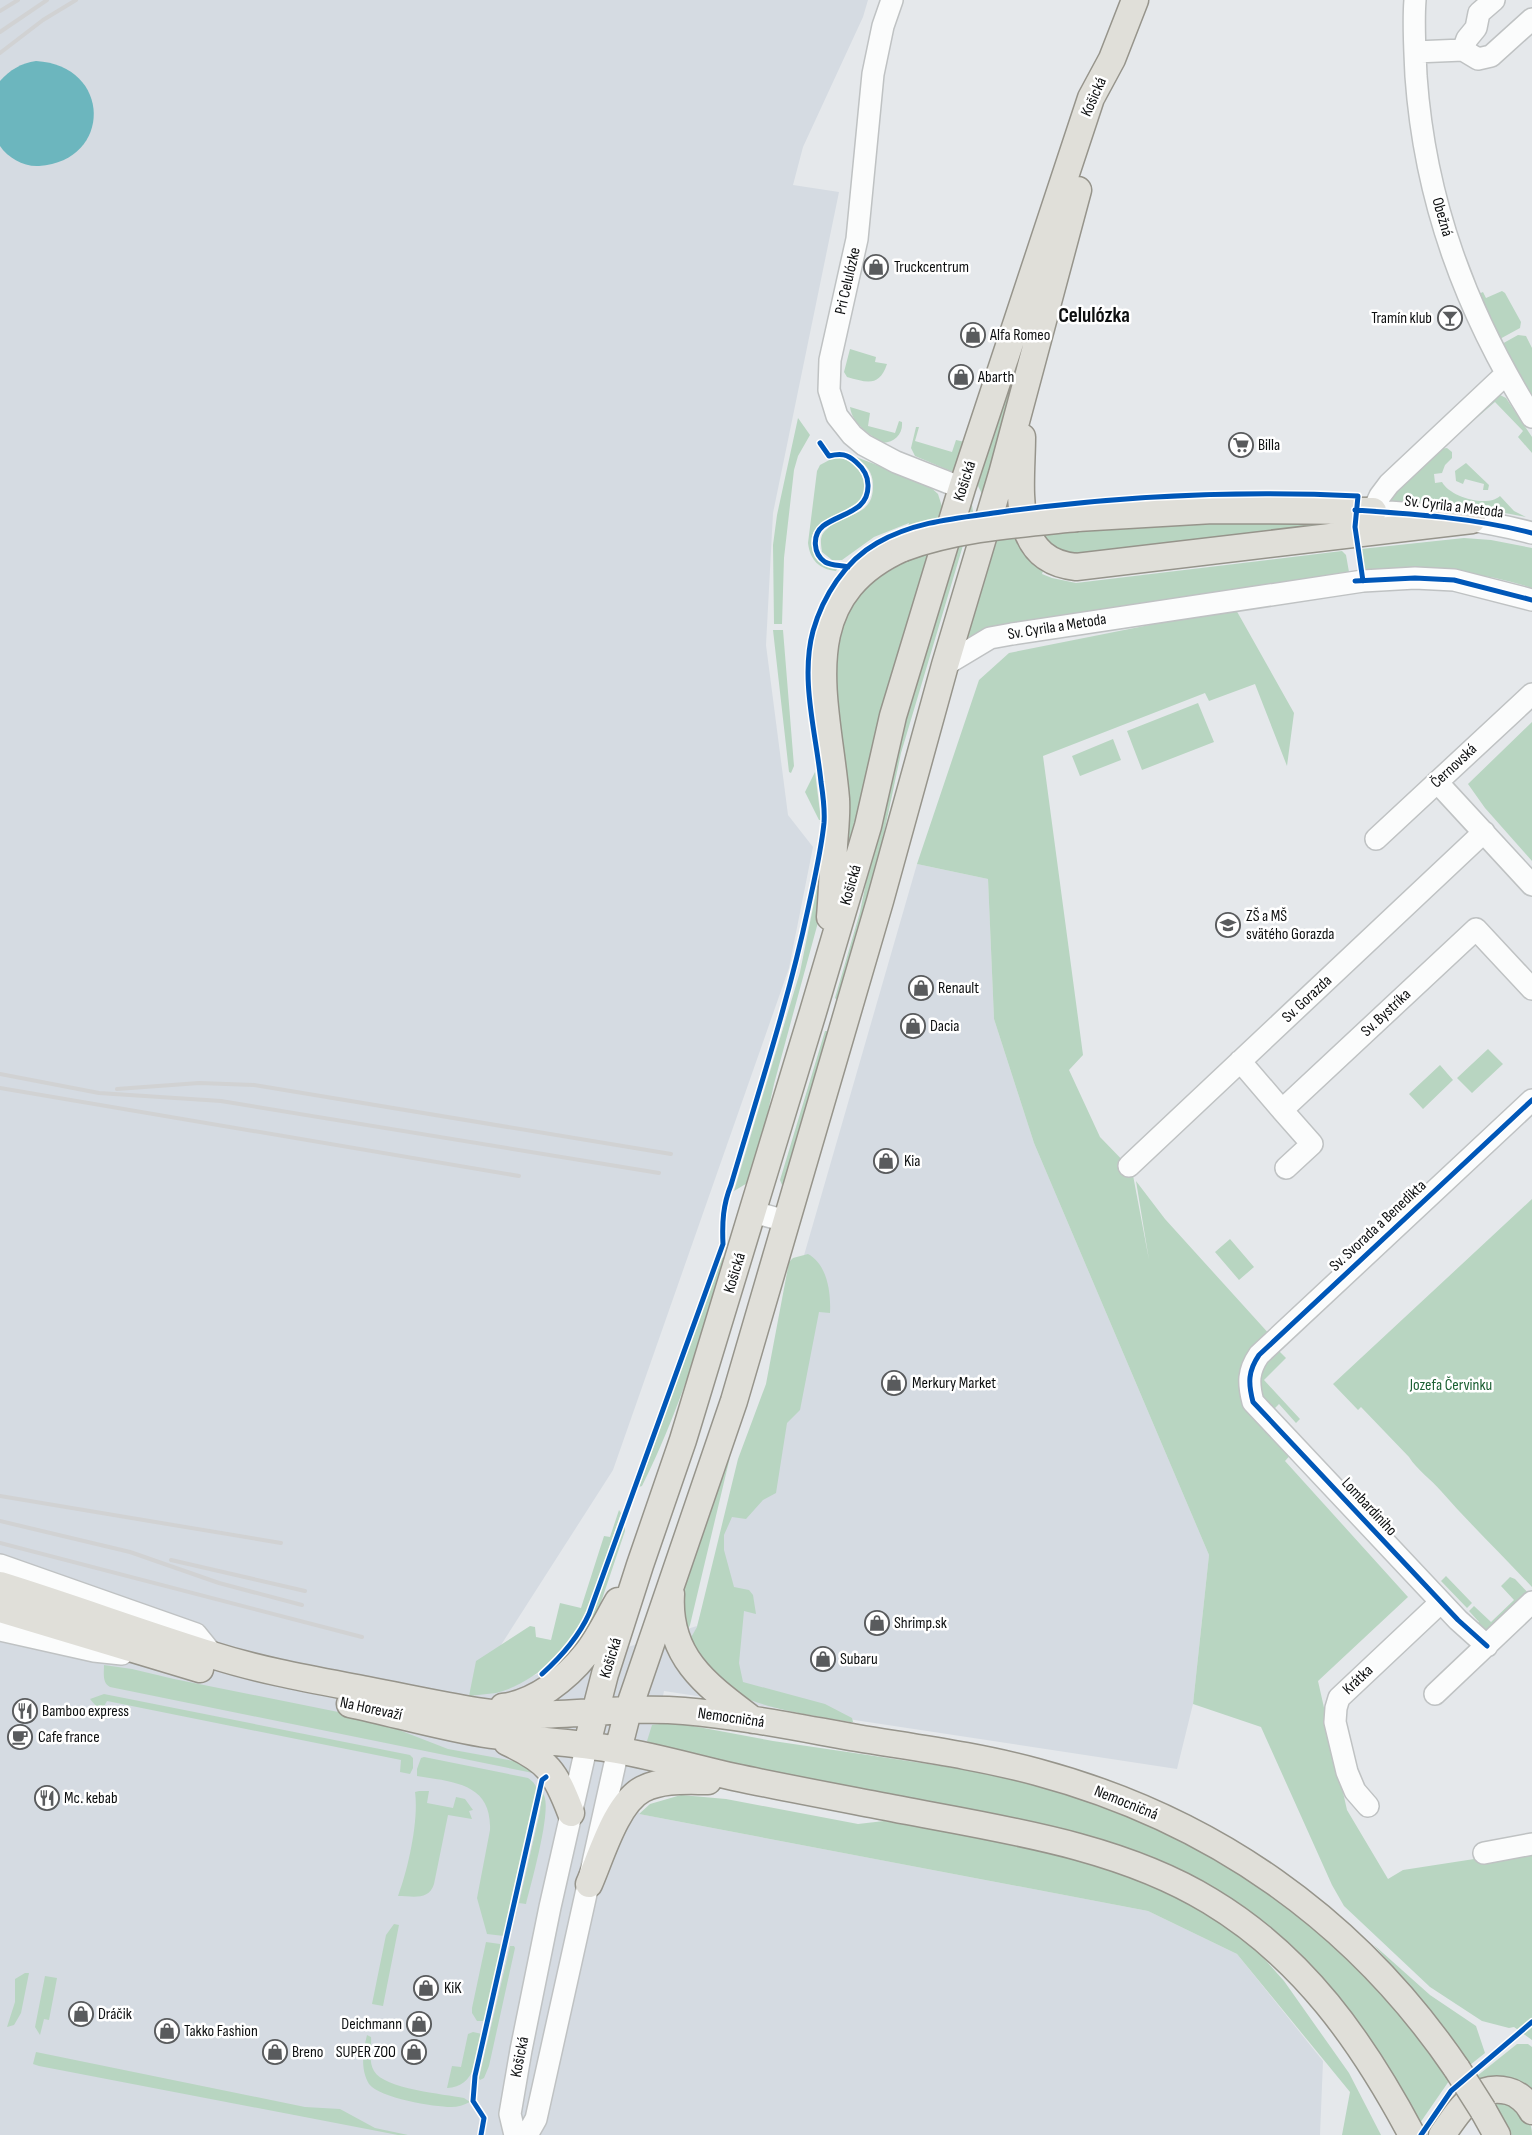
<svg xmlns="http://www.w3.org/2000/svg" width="1532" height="2135" font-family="'Sofia Sans Condensed',sans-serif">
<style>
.built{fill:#d5dbe2}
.green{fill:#b8d5c1}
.water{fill:#6cb6be}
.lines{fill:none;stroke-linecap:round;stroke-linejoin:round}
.minor-casing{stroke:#bfc2c3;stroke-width:24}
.major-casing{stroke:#96948b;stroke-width:29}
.minor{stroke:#fbfcfc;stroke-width:21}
.major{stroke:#e0dfd9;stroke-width:26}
.rail{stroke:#d1d2d3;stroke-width:4}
.major-bridge-casing{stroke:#96948b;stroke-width:29;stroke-linecap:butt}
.major-bridge{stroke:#e0dfd9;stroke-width:26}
.cycleway-casing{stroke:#fff;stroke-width:8}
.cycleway{stroke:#0057b8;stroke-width:5}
.labels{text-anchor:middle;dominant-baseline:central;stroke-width:5;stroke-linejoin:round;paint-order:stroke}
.street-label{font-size:16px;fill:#0d0f10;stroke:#fff}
.poi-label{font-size:16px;fill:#0d0f10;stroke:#fff;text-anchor:start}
.park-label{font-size:16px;fill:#1c6033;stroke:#fff}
.district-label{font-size:21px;font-weight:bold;fill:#0d0f10;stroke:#fff}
</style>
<rect width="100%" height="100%" fill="#e5e8eb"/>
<path class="built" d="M 0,0 L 868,0 L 863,17 L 803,147 L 793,185 L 839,192 L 773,513 L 766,645 L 788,815 L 813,847 L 789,968 L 613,1470 L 469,1695 L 697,1626 L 917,864 L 988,879 L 994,1019 L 1034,1143 L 1209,1555 L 1193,1704 L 1177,1769 L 664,1691 L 639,1814 L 1148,1911 L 1237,1954 L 1323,2061 L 1320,2135 L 0,2135 Z"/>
<path class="green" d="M 1039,288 L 984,498 L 977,484 Z
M 1502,291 L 1505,293 L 1521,322 L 1520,328 L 1498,340 L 1476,295 L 1483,292 L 1486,298 Z
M 1518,335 L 1526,336 L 1532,348 L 1532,401 L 1500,345 Z
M 850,349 L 876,357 L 875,362 L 887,364 C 879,388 866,382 847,377 L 844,372 Z
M 1500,395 L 1506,398 L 1532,437 L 1532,453 L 1518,437 L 1523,431 L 1495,402 L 1458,434 L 1458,431 L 1495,396 Z
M 850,407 L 870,413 L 868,426 L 895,433 L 899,421 L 902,422 C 903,434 895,442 883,443 C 870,435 852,424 850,407 Z
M 798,418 L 810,435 L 798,456 L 794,470 L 784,558 L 782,624 L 774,624 L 773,545 L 777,515 Z
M 916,427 L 919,427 L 915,441 L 952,452 L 956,440 L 965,442 L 957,467 L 953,472 L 915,456 L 911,448 Z
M 1447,448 L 1452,452 L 1452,458 L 1445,465 L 1442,473 L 1434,474 L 1435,483 L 1442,482 C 1450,497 1487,508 1500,496 L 1514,511 L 1526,517 L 1473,507 L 1412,501 L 1408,504 L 1393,504 L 1389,500 L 1397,488 L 1439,449 Z
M 835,457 C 857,459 872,481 860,501 C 843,516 803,520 813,551 C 817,563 826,567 837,569 L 836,571 C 819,569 810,560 808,543 L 817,471 L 820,465 Z
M 856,457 L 927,484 L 938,494 L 944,513 L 847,865 L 833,712 L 838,631 L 864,587 L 901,564 L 909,523 L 874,537 L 842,560 L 832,560 L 822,552 C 821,544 819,536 826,530 C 842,512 874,519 873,485 C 873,472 866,465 856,457 Z
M 1466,463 L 1489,485 L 1488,490 L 1483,490 L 1484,484 L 1465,479 L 1463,484 L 1456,481 L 1455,471 Z
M 1009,484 L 1044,568 L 1042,574 L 1052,578 L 1076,583 L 1342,551 L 1346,555 L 1349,572 L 1007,626 L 964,645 Z
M 972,505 L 973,512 L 901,753 L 867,913 L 838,1001 L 835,998 L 860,912 L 892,755 L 967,506 Z
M 1210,520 L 1343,520 L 1344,530 L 1062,559 L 1041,534 L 1078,528 Z
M 1464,538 L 1491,540 L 1532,548 L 1532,588 C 1477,570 1422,567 1364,570 L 1361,549 Z
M 1235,608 L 1294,713 L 1287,766 L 1255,684 L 1209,701 L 1205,693 L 1043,756 L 1083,1055 L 1069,1070 L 1100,1137 L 1132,1170 L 1149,1260 L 1136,1181 L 1165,1219 L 1271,1336 L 1245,1373 L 1293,1452 L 1285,1461 L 1408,1597 L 1318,1681 L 1347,1810 L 1388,1879 L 1403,1870 L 1532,1850 L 1532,2040 L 1514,2027 L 1509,2028 L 1482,2021 L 1430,1987 L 1344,1906 L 1332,1885 L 1261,1727 L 1193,1704 L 1209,1555 L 1034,1143 L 994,1019 L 988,879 L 917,864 L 979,680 L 1009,653 Z
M 773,630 L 783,630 L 794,766 L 791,773 L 789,772 Z
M 1198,703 L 1214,742 L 1142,770 L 1127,731 Z
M 1532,722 L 1532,861 L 1485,808 L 1468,784 Z
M 1113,739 L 1121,760 L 1080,776 L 1072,756 Z
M 815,772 L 821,820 L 819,820 L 805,792 Z
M 823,858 L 823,904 L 774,1084 L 754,1174 L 749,1182 L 734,1191 L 800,972 Z
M 825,1031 L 830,1031 L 787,1183 L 782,1185 L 780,1180 Z
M 1488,1049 L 1503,1064 L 1472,1093 L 1457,1078 Z
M 1440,1065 L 1453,1080 L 1423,1109 L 1409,1094 Z
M 1532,1199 L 1532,1587 C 1502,1555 1470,1524 1441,1491 C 1431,1479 1417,1470 1409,1457 L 1361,1407 L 1358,1410 L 1333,1384 Z
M 1230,1239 L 1254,1267 L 1239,1280 L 1215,1252 Z
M 727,1254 L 729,1256 C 702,1333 679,1413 642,1486 L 639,1487 L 720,1260 Z
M 808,1254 C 828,1265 831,1294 830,1313 L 819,1312 L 800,1410 L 787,1423 L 776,1493 L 763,1500 L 746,1519 L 732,1517 L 724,1535 L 724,1550 L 734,1587 L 749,1590 L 753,1595 L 756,1614 L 744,1611 L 739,1663 L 743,1682 L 825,1704 L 852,1718 L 853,1722 L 850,1722 C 817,1716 745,1707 722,1684 C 709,1671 699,1655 689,1641 L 697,1627 L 738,1459 L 766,1384 L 789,1262 L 793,1258 Z
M 1278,1350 L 1286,1358 L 1264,1380 L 1300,1419 L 1296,1423 L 1279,1404 L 1270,1413 L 1258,1391 L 1263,1360 Z
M 730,1457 L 690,1625 L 687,1631 L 681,1615 L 682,1588 L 708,1507 Z
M 619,1510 L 621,1513 L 587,1614 C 572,1648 533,1684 496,1693 C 487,1694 478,1695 469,1696 L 476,1661 L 530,1626 L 535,1627 L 536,1637 L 551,1640 L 560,1603 L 581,1608 L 604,1536 L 610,1537 Z
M 625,1520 L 625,1531 L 597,1614 L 577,1648 L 575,1644 L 591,1618 Z
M 1446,1576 L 1472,1603 L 1467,1608 L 1441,1581 Z
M 1510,1577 L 1515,1579 L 1531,1596 L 1490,1634 L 1474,1628 L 1479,1622 L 1469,1611 L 1474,1606 L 1491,1622 L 1514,1600 L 1501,1586 Z
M 104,1665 L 132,1669 L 174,1679 L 368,1718 L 448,1749 L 530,1764 L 538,1774 L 110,1687 C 102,1683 104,1673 104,1665 Z
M 104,1694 L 410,1755 L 413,1758 L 413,1768 L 410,1774 L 400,1772 L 401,1760 L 107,1701 L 102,1710 L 96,1706 L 90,1699 Z
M 667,1723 L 682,1724 L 773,1741 L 989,1773 L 1062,1788 L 1167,1830 L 1273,1892 L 1357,1964 L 1432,2053 L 1449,2081 L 1420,2123 L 1217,1893 L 656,1747 L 647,1741 L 652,1725 Z
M 424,1757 L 528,1778 C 534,1782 536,1785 538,1792 L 504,1936 L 487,1934 L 477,1898 L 490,1830 C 492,1783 453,1782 417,1776 L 417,1769 L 421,1758 Z
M 419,1791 L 429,1791 L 427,1803 L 453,1808 L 456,1797 L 465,1799 L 473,1810 L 469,1811 L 472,1819 L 448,1815 L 434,1884 C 429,1901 412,1896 398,1896 C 408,1870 419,1820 415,1792 Z
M 542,1793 C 555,1801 530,1887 526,1904 L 519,1903 L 540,1812 Z
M 681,1795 L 726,1799 L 858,1824 L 884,1821 L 965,1833 L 1036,1847 L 1141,1877 L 1170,1891 L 1244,1936 L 1284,1981 L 1349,2073 L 1381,2135 L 1342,2135 L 1350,2092 L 1237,1954 L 1148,1911 L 639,1814 L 650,1804 Z
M 394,1924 L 399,1925 L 383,2006 L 372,2004 L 386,1935 Z
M 486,1942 L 500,1944 L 502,1947 L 485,2021 L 477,2021 L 472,2013 L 472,2008 Z
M 1374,1945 L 1430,1995 L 1476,2026 L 1485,2053 L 1470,2065 L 1426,2006 Z
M 510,1946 L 514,1946 L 515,1948 L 489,2066 L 484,2078 L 480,2080 L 479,2078 Z
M 25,1973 L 29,1973 L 21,2013 L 14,2025 L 7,2027 L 15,2002 L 15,1979 Z
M 45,1976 L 57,1978 L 49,2020 L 44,2019 L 40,2035 L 35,2027 Z
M 473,2032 L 482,2034 C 477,2056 476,2087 447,2088 L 452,2066 L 461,2067 L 468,2034 Z
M 367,2035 L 371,2037 C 372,2048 368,2061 374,2071 C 384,2089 444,2094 464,2098 L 470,2102 C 464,2105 458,2107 451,2107 C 435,2107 379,2098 369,2084 C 360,2069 363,2051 367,2035 Z
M 1517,2044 L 1528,2044 L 1532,2047 L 1532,2096 L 1482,2084 L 1477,2076 Z
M 36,2052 L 305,2107 L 340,2109 L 375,2128 L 408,2135 L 398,2135 L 39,2066 L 33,2064 Z
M 1498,2097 C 1515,2108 1532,2113 1532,2135 L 1512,2135 L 1491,2098 Z"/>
<path class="water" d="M 36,61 C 112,65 113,161 39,166 C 24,167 8,158 0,146 L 0,81 C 10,70 21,63 36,61 Z"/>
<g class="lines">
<defs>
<path id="minor" d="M 892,0 L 883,26 L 873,74 L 857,239 L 830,360 L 829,390 L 837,416 L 852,435 L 864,445 L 896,462 L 962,488
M 1415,0 C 1413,25 1415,51 1416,76 C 1425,202 1466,311 1532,417
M 1463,50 L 1467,39 L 1476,28 L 1479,13 L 1494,0
M 1415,52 L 1463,50 L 1478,59 L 1491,56 L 1532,19
M 1506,374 L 1389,484 L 1380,496 L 1373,511 C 1427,514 1479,519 1532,533
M 945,665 L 990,638 L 1012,634 L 1363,581 L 1415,578 L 1454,580 L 1532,600
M 1437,782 L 1532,885
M 1376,839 L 1532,694
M 1240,1061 L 1282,1110 L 1476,929 L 1532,989
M 1282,1110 L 1312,1144 L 1286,1168
M 1129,1166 L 1484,832
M 753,1212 L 786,1221
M 0,1565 L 196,1634 L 213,1655
M 0,1630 L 94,1651 L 122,1654
M 1487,1646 L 1458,1620 L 1253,1402 C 1248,1383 1248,1371 1259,1355 L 1532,1100
M 1435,1694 L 1532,1602
M 1368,1806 L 1355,1791 L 1347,1772 L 1335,1722 L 1336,1708 L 1339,1698 L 1441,1602
M 1484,1853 L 1532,1844
M 515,2135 L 510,2114 L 521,2050 L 550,1907 L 587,1744
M 527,2135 L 536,2119 L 618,1750"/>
<path id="major" d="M 1022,437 C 1022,486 1008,560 1076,567 L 1472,520
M 1077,518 L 1213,510 L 1373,511
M 830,917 C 832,893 833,869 834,845 C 835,830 837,814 836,799 C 828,703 789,599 903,548
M 0,1585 C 71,1607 141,1633 212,1655 C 262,1671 315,1680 367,1690 C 404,1697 440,1705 477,1711 C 546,1722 616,1705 684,1711 C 742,1716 800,1728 857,1738 C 917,1748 978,1756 1037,1772 C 1212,1819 1355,1919 1457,2069
M 671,1594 C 667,1658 708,1686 753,1720
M 0,1609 L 200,1669
M 350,1704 C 397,1714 444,1728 491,1735 C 533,1741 575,1742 617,1750 C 656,1757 695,1768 734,1777 C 781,1787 829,1796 876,1805 C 986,1827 1114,1842 1210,1901 C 1303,1957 1362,2041 1412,2135
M 503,1707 C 535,1703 566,1679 586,1654 C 599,1638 608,1618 618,1601
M 507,1742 C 548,1761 555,1771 571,1813
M 587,1744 L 605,1674 L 640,1565 L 683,1440 L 813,1012 L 868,826 L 893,716 L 962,488 L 1091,98 L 1112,59 L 1135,0
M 618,1750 L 628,1711 L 734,1401 L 880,901 L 945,665 L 1002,474 L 1078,190
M 589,1884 C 601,1857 616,1803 643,1789 C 663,1779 686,1781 708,1781
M 1483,2110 L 1497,2135
M 1442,2135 C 1459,2111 1474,2083 1508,2091 C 1517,2093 1528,2102 1532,2111"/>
</defs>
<use href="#minor" class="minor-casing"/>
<use href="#major" class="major-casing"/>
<use href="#minor" class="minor"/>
<use href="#major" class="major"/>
<path class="rail" d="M 0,11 L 18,0
M 0,32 L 47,0
M 0,53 L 43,20 L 76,0
M 0,1074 L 99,1093 L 221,1101 L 659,1173
M 0,1088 L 519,1176
M 117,1089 L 199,1083 L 254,1085 L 671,1154
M 0,1496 L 281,1543
M 0,1521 L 130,1552 L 219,1583 L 302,1605
M 0,1543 L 362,1637
M 171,1560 L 305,1591"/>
<defs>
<path id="major-bridge" d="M 903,548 C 958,528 1018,524 1077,518
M 1457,2069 L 1483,2110"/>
</defs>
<use href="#major-bridge" class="major-bridge-casing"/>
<use href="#major-bridge" class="major-bridge"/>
<defs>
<path id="cycleway" d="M 820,443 L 829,456 C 841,453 847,454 856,462 C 863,468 868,476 868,485 C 869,512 840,513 823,526 C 812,535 813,554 825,562 C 832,566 841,565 848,567
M 1355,510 C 1415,514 1474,518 1532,533
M 1355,581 L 1415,578 L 1454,580 L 1532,600
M 1487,1646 L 1458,1620 L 1253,1402 C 1248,1383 1248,1371 1259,1355 L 1532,1100
M 542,1674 C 562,1656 578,1638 589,1614 L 723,1244 C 722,1222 723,1205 731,1185 C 758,1093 788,1003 808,909 C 814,881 821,852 824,823 C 825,810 823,795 821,782 C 816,733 800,679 813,631 C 823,596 845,561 877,543 C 915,521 959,518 1001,512 C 1119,496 1239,490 1358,496 L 1355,527 L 1363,581
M 481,2135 L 484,2118 L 473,2101 L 475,2076 L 542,1780 L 546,1777
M 1421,2135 L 1451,2091 L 1532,2022"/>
</defs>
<use href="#cycleway" class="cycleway-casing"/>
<use href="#cycleway" class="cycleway"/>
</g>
<defs>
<symbol id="shop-ring" viewBox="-11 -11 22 22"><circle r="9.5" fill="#fff" stroke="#595b5d" stroke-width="1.5"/><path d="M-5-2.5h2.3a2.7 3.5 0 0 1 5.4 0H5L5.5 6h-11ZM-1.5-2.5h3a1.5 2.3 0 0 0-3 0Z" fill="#595b5d"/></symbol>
<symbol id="bar-ring" viewBox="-11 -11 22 22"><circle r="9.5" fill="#fff" stroke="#595b5d" stroke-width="1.5"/><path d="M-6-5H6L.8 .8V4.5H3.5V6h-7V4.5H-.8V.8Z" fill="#595b5d"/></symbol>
<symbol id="supermarket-ring" viewBox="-11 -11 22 22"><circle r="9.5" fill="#fff" stroke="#595b5d" stroke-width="1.5"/><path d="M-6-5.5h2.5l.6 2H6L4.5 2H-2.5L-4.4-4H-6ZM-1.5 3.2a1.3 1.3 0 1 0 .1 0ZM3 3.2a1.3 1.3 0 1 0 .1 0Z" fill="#595b5d"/></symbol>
<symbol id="school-ring" viewBox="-11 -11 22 22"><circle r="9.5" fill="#fff" stroke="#595b5d" stroke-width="1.5"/><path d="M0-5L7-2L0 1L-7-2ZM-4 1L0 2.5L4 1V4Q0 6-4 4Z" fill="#595b5d"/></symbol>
<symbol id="restaurant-ring" viewBox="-11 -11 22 22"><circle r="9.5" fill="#fff" stroke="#595b5d" stroke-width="1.5"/><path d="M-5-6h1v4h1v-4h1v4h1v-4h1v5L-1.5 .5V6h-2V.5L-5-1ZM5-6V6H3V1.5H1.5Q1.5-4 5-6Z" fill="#595b5d"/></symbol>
<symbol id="cafe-ring" viewBox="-11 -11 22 22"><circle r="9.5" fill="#fff" stroke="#595b5d" stroke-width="1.5"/><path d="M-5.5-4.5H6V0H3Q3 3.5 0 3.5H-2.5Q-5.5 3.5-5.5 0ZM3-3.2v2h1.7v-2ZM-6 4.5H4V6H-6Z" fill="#595b5d"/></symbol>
</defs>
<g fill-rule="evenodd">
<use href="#shop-ring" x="862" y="253" width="28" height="28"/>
<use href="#bar-ring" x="1436" y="304" width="28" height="28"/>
<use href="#shop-ring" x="959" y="321" width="28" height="28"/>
<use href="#shop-ring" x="947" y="363" width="28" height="28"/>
<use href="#supermarket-ring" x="1227" y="431" width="28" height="28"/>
<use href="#school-ring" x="1214" y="911" width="28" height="28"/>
<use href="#shop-ring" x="907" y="974" width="28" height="28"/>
<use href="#shop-ring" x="899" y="1012" width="28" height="28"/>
<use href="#shop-ring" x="872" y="1147" width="28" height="28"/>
<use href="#shop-ring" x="880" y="1369" width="28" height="28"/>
<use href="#shop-ring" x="863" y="1609" width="28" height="28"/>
<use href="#shop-ring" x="809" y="1645" width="28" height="28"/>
<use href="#restaurant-ring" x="11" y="1697" width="28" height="28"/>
<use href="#cafe-ring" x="6" y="1723" width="28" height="28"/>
<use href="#restaurant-ring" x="33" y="1784" width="28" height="28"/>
<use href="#shop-ring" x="412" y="1974" width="28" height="28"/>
<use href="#shop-ring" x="67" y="2000" width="28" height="28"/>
<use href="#shop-ring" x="405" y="2010" width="28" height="28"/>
<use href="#shop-ring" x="153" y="2017" width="28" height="28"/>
<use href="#shop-ring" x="261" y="2038" width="28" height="28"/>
<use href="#shop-ring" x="400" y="2038" width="28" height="28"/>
</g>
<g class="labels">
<g class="street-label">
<text transform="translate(1094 97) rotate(-66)">Košická</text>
<text transform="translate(1442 217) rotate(74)">Obežná</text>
<text transform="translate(848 281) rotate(-77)">Pri Celulózke</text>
<text transform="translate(965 481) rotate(-72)">Košická</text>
<text transform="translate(1454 507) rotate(7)">Sv. Cyrila a Metoda</text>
<text transform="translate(1057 627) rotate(-9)">Sv. Cyrila a Metoda</text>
<text transform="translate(1454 766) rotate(-43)">Černovská</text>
<text transform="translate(851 885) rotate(-74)">Košická</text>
<text transform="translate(1307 999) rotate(-43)">Sv. Gorazda</text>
<text transform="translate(1386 1013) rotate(-43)">Sv. Bystríka</text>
<text transform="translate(1378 1226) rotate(-43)">Sv. Svorada a Benedikta</text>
<text transform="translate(735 1273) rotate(-73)">Košická</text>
<text transform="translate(1369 1507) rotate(47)">Lombardiniho</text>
<text transform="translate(611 1658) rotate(-73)">Košická</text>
<text transform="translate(1358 1680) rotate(-44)">Krátka</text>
<text transform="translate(371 1709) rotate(12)">Na Horevaží</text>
<text transform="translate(731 1718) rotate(8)">Nemocničná</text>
<text transform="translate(1126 1803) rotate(22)">Nemocničná</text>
<text transform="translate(520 2057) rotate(-79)">Košická</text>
</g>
<g class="poi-label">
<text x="894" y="267">Truckcentrum</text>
<text x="1432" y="318" text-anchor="end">Tramín klub</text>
<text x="990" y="335">Alfa Romeo</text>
<text x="978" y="377">Abarth</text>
<text x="1258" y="445">Billa</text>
<text x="1246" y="916">ZŠ a MŠ<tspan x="1246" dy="18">svätého Gorazda</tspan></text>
<text x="938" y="988">Renault</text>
<text x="930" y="1026">Dacia</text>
<text x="904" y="1161">Kia</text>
<text x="912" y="1383">Merkury Market</text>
<text x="894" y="1623">Shrimp.sk</text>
<text x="840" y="1659">Subaru</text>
<text x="42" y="1711">Bamboo express</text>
<text x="38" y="1737">Cafe france</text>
<text x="64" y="1798">Mc. kebab</text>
<text x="444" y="1988">KiK</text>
<text x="98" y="2014">Dráčik</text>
<text x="402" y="2024" text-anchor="end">Deichmann</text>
<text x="184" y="2031">Takko Fashion</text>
<text x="292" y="2052">Breno</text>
<text x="396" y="2052" text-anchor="end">SUPER ZOO</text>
</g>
<g class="park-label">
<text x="1451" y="1385">Jozefa Červinku</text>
</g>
<g class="district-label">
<text x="1094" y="315">Celulózka</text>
</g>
</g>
</svg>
